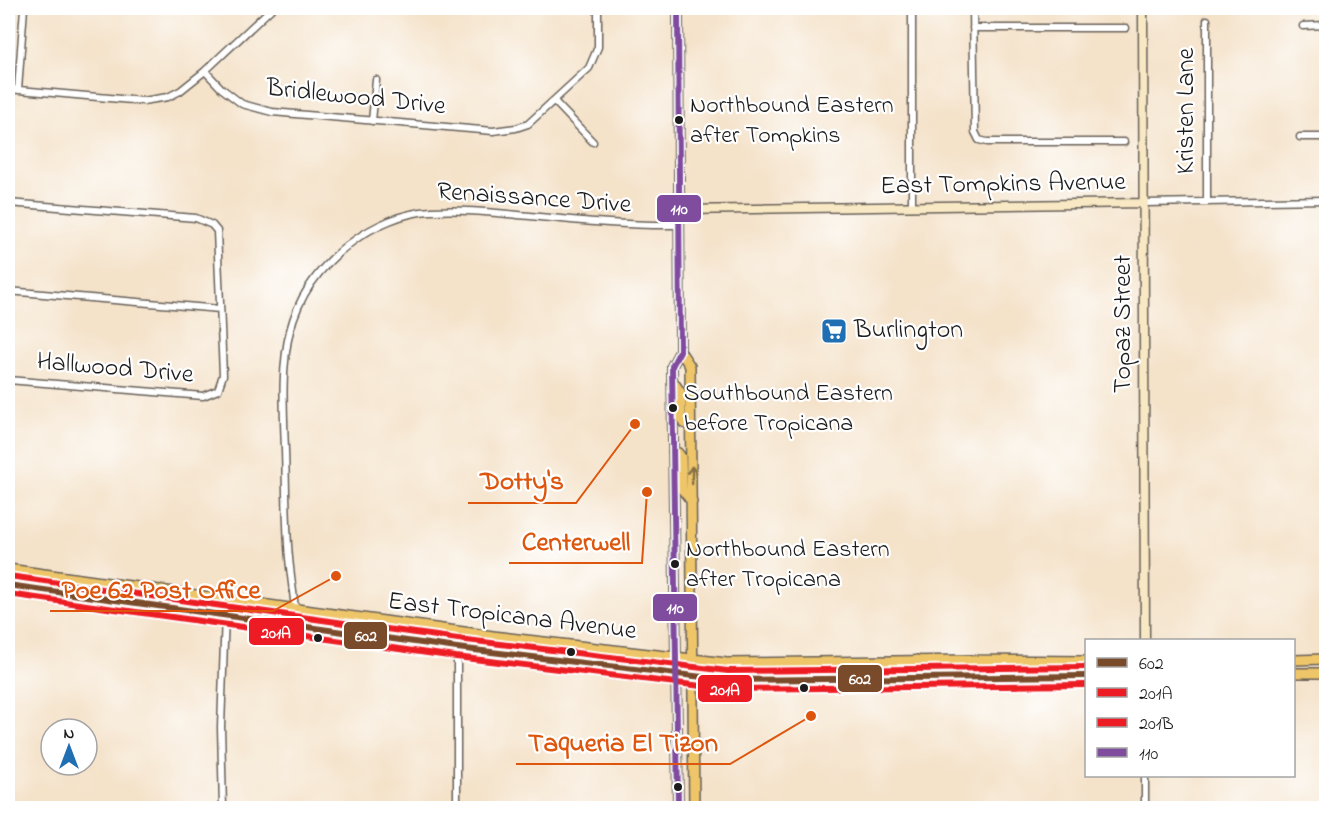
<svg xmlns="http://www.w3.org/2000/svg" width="1334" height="816" font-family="'Indie Flower',sans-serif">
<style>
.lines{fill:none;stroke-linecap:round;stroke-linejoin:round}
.street-casing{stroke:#686159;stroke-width:9}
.secondary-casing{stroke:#686159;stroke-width:11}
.primary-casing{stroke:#686159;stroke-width:12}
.street{stroke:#fff;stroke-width:6}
.secondary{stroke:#f8e8c3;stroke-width:8}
.primary{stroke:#eec569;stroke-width:9}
.bus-1-casing{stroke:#fff;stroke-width:10}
.bus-2-casing{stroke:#fff;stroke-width:10}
.bus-3-casing{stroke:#fff;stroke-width:10}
.bus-4-casing{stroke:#fff;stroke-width:10}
.bus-1{stroke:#7a4b2a;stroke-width:6}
.bus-2{stroke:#ed1b24;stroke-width:6}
.bus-3{stroke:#ed1b24;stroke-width:6}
.bus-4{stroke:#804c9e;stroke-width:6}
.oneway{stroke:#857042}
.bus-dot{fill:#1c1c1c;stroke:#fff;stroke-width:2}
.labels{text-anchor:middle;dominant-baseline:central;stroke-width:4.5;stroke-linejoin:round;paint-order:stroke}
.bus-label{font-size:24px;fill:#1c1c1c;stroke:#fff;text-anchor:start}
.street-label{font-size:26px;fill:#1c1c1c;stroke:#fff}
.poi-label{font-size:26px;fill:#1c1c1c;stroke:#fff;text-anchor:start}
.leader{fill:none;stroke:#de560d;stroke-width:2}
.callout-dot{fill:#de560d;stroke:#fff;stroke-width:2}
.callout-label{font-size:27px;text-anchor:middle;font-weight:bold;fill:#de560d;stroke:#fff;stroke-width:4.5;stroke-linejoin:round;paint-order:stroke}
.line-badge{stroke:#fff;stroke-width:2}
.badge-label{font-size:16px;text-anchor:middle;font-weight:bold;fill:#fff}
</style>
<rect width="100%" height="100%" fill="#fff"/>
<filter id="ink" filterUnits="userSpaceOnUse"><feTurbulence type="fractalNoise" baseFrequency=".0167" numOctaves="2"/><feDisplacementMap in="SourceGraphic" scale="12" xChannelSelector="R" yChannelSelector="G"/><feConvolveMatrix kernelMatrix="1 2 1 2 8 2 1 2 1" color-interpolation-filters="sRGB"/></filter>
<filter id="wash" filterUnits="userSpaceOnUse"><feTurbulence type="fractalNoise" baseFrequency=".008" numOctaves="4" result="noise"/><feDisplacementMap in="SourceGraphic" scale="24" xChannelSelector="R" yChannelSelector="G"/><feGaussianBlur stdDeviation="1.35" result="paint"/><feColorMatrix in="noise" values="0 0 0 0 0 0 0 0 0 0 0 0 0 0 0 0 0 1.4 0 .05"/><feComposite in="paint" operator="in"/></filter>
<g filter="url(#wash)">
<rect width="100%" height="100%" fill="#f4e2c9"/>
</g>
<g filter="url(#ink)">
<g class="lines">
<defs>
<path id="street" d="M 912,8 L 912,207
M 973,8 L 975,132 L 979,140 L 987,142 L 1124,142
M 1207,20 L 1207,202
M 1303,26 L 1326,25
M 973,28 L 1126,28
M 205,71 L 221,88 L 242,104 L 272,112 L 493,131 L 516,128 L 528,124 L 589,68 L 598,47 L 598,8
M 8,89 L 143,101 L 168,97 L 180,91 L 205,71 L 272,8
M 18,90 L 24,8
M 554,101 L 593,142
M 372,121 L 376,80
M 1300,137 L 1326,137
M 8,203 L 196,218 L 212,225 L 217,231 L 223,375 L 218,390 L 203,396 L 8,380
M 1144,203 L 1326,200
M 8,291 L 220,309
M 295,609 C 293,588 289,566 288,545 C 286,514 286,482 285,450 C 282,366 276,298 352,242 C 373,226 404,212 431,211 C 464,209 497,213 530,216 C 580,221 630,226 680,225
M 457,648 L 457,808
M 223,808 L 221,727 L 225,614
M 1145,808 L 1145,776"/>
<path id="secondary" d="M 1143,8 L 1145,640
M 680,210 L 1144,203"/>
<path id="primary" d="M 678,8 L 680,351 L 672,366 L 678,808
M 680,351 L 690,366 L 694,808
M 672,380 L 681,393 L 681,417 L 684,423 L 691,426
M 673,452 L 678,453 L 681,457 L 682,489 L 692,502
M 8,569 L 493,636 L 727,663 L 971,660 L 1086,661
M 8,577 L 51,579
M 8,585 L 457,648 L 693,677 L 728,680 L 1086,676
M 190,608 L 200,604 L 224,606 L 231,599
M 225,614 L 230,609 L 252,611 L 264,604
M 413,641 L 424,635 L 450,637 L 454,631
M 457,648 L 461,641 L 483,643 L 493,636
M 1294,660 L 1326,659
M 866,673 L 911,669 L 916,667 L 917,660
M 1294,673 L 1326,673
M 919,674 L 963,666 L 971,660"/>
</defs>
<use href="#street" class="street-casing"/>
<use href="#secondary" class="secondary-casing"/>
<use href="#primary" class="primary-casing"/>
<use href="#street" class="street"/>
<use href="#secondary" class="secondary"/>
<use href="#primary" class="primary"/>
<defs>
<path id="bus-1" d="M 8,585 L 457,648 L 728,680 L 1086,676"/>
<path id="bus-2" d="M 8,594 L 456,657 L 727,689 L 1086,685"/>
<path id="bus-3" d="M 9,576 L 458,639 L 728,671 L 1086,667"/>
<path id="bus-4" d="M 678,8 L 680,351 L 672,366 L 678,808"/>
</defs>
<use href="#bus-1" class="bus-1-casing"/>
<use href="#bus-2" class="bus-2-casing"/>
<use href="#bus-3" class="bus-3-casing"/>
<use href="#bus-4" class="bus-4-casing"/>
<use href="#bus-1" class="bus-1"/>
<use href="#bus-2" class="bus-2"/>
<use href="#bus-3" class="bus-3"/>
<use href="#bus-4" class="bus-4"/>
</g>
<defs><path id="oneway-shaft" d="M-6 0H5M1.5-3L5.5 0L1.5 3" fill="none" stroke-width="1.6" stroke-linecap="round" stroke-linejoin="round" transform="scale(1.5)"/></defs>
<use class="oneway" href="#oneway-shaft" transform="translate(692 475) rotate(-91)"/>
</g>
<defs>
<symbol id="supermarket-square" viewBox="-11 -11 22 22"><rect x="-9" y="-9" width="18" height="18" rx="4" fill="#1f6fb2" stroke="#fff"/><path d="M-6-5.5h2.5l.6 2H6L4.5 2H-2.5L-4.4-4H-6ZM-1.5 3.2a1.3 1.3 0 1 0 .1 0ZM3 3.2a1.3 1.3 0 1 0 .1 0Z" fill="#fff"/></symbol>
</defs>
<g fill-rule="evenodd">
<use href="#supermarket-square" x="819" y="316" width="30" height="30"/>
</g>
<g class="bus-dot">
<circle cx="679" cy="120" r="5"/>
<circle cx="673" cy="408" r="5"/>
<circle cx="675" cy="564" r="5"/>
<circle cx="318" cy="638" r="5"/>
<circle cx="571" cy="652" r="5"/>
<circle cx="804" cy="688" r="5"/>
<circle cx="678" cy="787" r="5"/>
</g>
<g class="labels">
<g class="bus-label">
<text x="690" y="106">Northbound Eastern<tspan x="690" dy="30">after Tompkins</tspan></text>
<text x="684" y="394">Southbound Eastern<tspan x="684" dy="30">before Tropicana</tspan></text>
<text x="686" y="550">Northbound Eastern<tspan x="686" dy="30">after Tropicana</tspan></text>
</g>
<g class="street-label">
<text transform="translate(356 98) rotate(6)">Bridlewood Drive</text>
<text transform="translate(1187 111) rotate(-90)">Kristen Lane</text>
<text transform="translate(1003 185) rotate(-1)">East Tompkins Avenue</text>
<text transform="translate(534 199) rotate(4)">Renaissance Drive</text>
<text transform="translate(1124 324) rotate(-90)">Topaz Street</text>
<text transform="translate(115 369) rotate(5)">Hallwood Drive</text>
<text transform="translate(512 617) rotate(7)">East Tropicana Avenue</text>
</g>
<g class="poi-label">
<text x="854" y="331">Burlington</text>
</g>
</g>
<path class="leader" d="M635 424L576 503H468M647 492L642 563H509M336 576L273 611H50M811 716L730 764H516"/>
<g class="callout-dot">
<circle cx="635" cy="424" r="6"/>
<circle cx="647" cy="492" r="6"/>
<circle cx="336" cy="576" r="6"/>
<circle cx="811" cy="716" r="6"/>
</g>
<g class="callout-label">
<text x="522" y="489">Dotty's</text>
<text x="576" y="550">Centerwell</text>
<text x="161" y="598">Poe 62 Post Office</text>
<text x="623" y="751">Taqueria El Tizon</text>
</g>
<g class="line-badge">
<rect x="656" y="194" width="46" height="29" rx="6" fill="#804c9e"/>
<rect x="652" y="593" width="46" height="29" rx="6" fill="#804c9e"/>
<rect x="248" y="617" width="57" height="29" rx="6" fill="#ed1b24"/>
<rect x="343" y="621" width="45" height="29" rx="6" fill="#7a4b2a"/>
<rect x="837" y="664" width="46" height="29" rx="6" fill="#7a4b2a"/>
<rect x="697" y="674" width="56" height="29" rx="6" fill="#ed1b24"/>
</g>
<g class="badge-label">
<text x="679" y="214">110</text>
<text x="675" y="613">110</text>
<text x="276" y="638">201A</text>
<text x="366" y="641">602</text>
<text x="860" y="684">602</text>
<text x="725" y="695">201A</text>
</g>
<rect width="1334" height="816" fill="none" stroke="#fff" stroke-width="30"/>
<rect x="1085" y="639" width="210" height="138" fill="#ffffff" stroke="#a4a4a4" stroke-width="1.5"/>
<rect x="1097" y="658" width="30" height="9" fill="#7a4b2a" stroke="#a4a4a4" stroke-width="1.5"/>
<text x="1139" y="669" font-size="18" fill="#1c1c1c">602</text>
<rect x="1097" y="688" width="30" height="9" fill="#ed1b24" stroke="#a4a4a4" stroke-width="1.5"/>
<text x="1139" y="699" font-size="18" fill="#1c1c1c">201A</text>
<rect x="1097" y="718" width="30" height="9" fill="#ed1b24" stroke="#a4a4a4" stroke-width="1.5"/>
<text x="1139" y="729" font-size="18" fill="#1c1c1c">201B</text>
<rect x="1097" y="748" width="30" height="9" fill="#804c9e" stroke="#a4a4a4" stroke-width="1.5"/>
<text x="1139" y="759" font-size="18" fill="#1c1c1c">110</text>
<g transform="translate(69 747)"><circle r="28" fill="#ffffff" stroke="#a4a4a4" stroke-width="1.5"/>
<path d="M0-4.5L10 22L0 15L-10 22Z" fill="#1f6fb2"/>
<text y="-9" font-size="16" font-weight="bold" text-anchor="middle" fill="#1c1c1c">N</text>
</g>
</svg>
